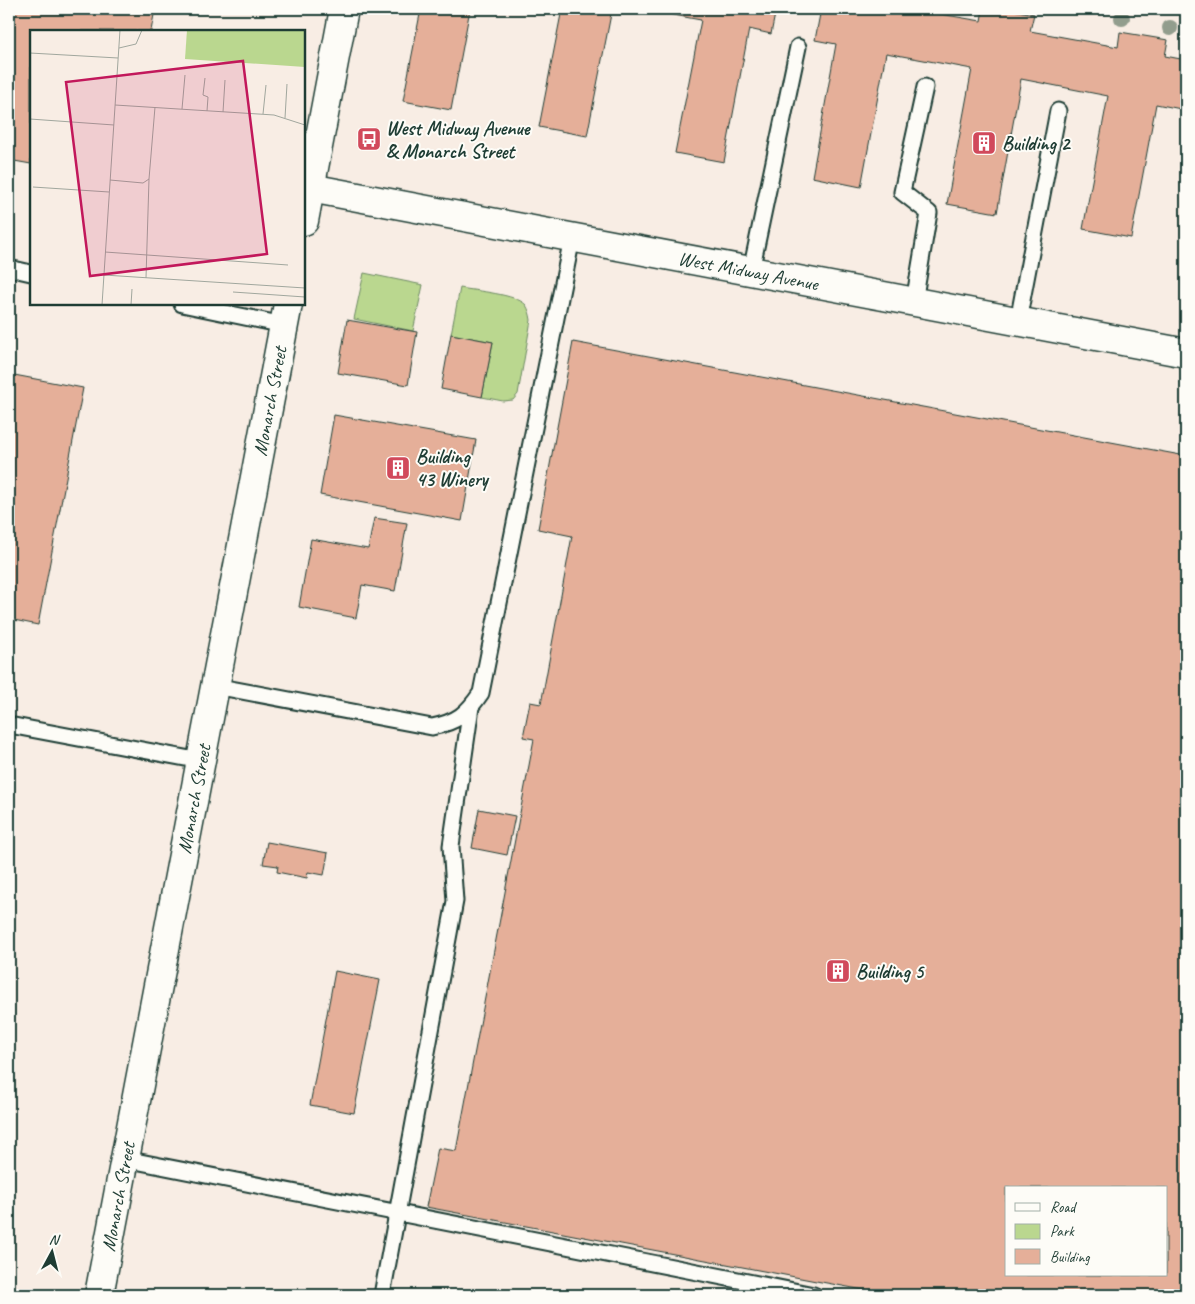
<svg xmlns="http://www.w3.org/2000/svg" width="1195" height="1304" font-family="Caveat,sans-serif">
<style>
.green{fill:#bad78f;stroke:#6c8a62}
.building{fill:#e5af99;stroke:#1f3d34;fill-rule:evenodd}
.lines{fill:none;stroke-linecap:round;stroke-linejoin:round}
.lane-casing{stroke:#1f3d34;stroke-width:19}
.street-casing{stroke:#1f3d34;stroke-width:31}
.lane{stroke:#fdfcf7;stroke-width:15}
.street{stroke:#fdfcf7;stroke-width:28}
.tree{fill:#929d8d}
.labels{text-anchor:middle;dominant-baseline:central;stroke-width:4;stroke-linejoin:round;paint-order:stroke}
.poi-label{font-size:20px;font-weight:bold;fill:#1f3d34;stroke:#fdfcf7;text-anchor:start}
.street-label{font-size:20px;fill:#1f3d34;stroke:#fdfcf7}
.inset-road{fill:none;stroke:#a1a79e;stroke-width:1}
.view{fill:#c2185b;fill-opacity:0.15;stroke:#c2185b;stroke-width:2.5}
.inset-edge{fill:none;stroke:#1f3d34;stroke-width:2.5}
</style>
<rect width="100%" height="100%" fill="#f8ede4"/>
<filter id="ink" filterUnits="userSpaceOnUse"><feTurbulence type="fractalNoise" baseFrequency=".02" numOctaves="2"/><feDisplacementMap in="SourceGraphic" scale="10" xChannelSelector="R" yChannelSelector="G"/><feConvolveMatrix kernelMatrix="1 2 1 2 8 2 1 2 1" color-interpolation-filters="sRGB"/></filter>
<g filter="url(#ink)">
<path class="green" d="M 364,273 L 423,285 L 413,331 L 354,319 Z
M 460,288 C 476,291 516,294 526,305 C 529,310 530,314 531,320 L 518,394 L 513,400 L 503,401 L 482,397 L 493,342 L 451,334 Z"/>
<path class="building" d="M 9,9 L 155,9 L 151,31 L 31,31 L 31,164 L 9,160 Z
M 421,9 L 470,9 L 451,110 L 403,101 Z
M 562,9 L 612,9 L 587,136 L 539,127 Z
M 641,9 L 776,9 L 771,34 L 749,29 L 724,162 L 675,153 L 701,20 Z
M 821,9 L 911,9 L 981,21 L 983,9 L 1007,9 L 1034,14 L 1030,31 L 1118,47 L 1120,32 L 1168,40 L 1165,56 L 1186,60 L 1186,110 L 1156,104 L 1131,238 L 1083,229 L 1108,96 L 1021,79 L 997,213 L 947,204 L 972,69 L 886,53 L 861,187 L 812,177 L 836,44 L 815,40 Z
M 347,320 L 417,332 L 408,385 L 338,373 Z
M 451,334 L 493,342 L 482,397 L 441,389 Z
M 573,342 L 1186,456 L 1186,1295 L 890,1295 L 426,1207 L 438,1148 L 456,1151 L 534,739 L 523,737 L 530,702 L 541,704 L 572,536 L 538,529 ZM 1006,1188 L 1166,1188 L 1166,1275 L 1006,1275 Z
M 9,374 L 83,388 L 38,625 L 9,619 Z
M 334,415 L 476,440 L 462,521 L 320,495 Z
M 374,518 L 407,523 L 395,591 L 362,585 L 356,618 L 299,607 L 311,539 L 368,549 Z
M 479,809 L 515,816 L 507,855 L 472,848 Z
M 267,842 L 328,853 L 324,875 L 308,872 L 307,878 L 277,872 L 278,866 L 263,864 Z
M 335,971 L 380,980 L 354,1113 L 310,1105 Z"/>
<g class="lines">
<defs>
<path id="lane" d="M 9,268 L 31,273
M 751,271 L 798,47
M 914,302 L 929,213 L 902,192 L 925,87
M 182,304 L 284,325
M 1018,321 L 1058,111
M 215,686 L 432,727 C 457,722 467,714 481,693 L 572,238
M 9,725 L 201,761
M 125,1159 L 814,1295
M 382,1295 L 455,901 L 451,846 L 471,707"/>
<g id="street">
<path id="s1" d="M 310,188 L 1186,353"/>
<path d="M 304,221 L 344,9"/>
<path id="s2" d="M 99,1295 L 288,304"/>
</g>
</defs>
<use href="#lane" class="lane-casing"/>
<use href="#street" class="street-casing"/>
<use href="#lane" class="lane"/>
<use href="#street" class="street"/>
</g>
<g class="tree">
<circle cx="1122" cy="18" r="8"/>
<circle cx="1170" cy="28" r="8"/>
</g>
</g>
<defs>
<symbol id="bus-square" viewBox="-11 -11 22 22"><rect x="-9" y="-9" width="18" height="18" rx="4" fill="#d1495b" stroke="#fdfcf7"/><path d="M-5-6H5V4H4V6H2V4H-2V6H-4V4H-5ZM-3.5-4V0h7V-4ZM-3.5 1.2v1.5H-2V1.2ZM2 1.2v1.5H3.5V1.2Z" fill="#fff"/></symbol>
<symbol id="building-square" viewBox="-11 -11 22 22"><rect x="-9" y="-9" width="18" height="18" rx="4" fill="#d1495b" stroke="#fdfcf7"/><path d="M-4-6H4V6H1V3H-1V6H-4ZM-2.5-4.3h1.7v1.8h-1.7ZM.8-4.3h1.7v1.8H.8ZM-2.5-1h1.7V.8h-1.7ZM.8-1h1.7V.8H.8Z" fill="#fff"/></symbol>
</defs>
<g fill-rule="evenodd">
<use href="#bus-square" x="355" y="125" width="28" height="28"/>
<use href="#building-square" x="970" y="129" width="28" height="28"/>
<use href="#building-square" x="384" y="454" width="28" height="28"/>
<use href="#building-square" x="824" y="957" width="28" height="28"/>
</g>
<g class="labels">
<g class="poi-label">
<text x="386" y="128">West Midway Avenue<tspan x="386" dy="23">&amp; Monarch Street</tspan></text>
<text x="1002" y="143">Building 2</text>
<text x="416" y="456">Building<tspan x="416" dy="23">43 Winery</tspan></text>
<text x="856" y="971">Building 5</text>
</g>
<g class="street-label">
<text stroke="none"><textPath href="#s1" startOffset="446">West Midway Avenue</textPath></text>
<text stroke="none"><textPath href="#s2" startOffset="910">Monarch Street</textPath></text>
<text stroke="none"><textPath href="#s2" startOffset="505">Monarch Street</textPath></text>
<text stroke="none"><textPath href="#s2" startOffset="100">Monarch Street</textPath></text>
</g>
</g>
<g transform="translate(30 30)">
<rect width="275" height="275" fill="#f8ede4"/>
<path d="M 157,0 L 275,0 L 275,37 L 155,29 Z" fill="#bad78f"/>
<path class="inset-road" d="M 89,18 L 106,14 L 112,0M 0,23 L 88,28M 175,48 L 173,65 L 178,67 L 177,81M 85,75 L 244,85 L 275,95M 152,79 L 155,45M 193,82 L 195,50M 233,84 L 236,55M 255,88 L 257,54M 0,89 L 84,95M 80,150 L 113,153 L 119,149 L 125,77M 3,157 L 79,162M 75,222 L 258,235M 74,245 L 275,258M 116,248 L 119,149M 203,262 L 275,267M 72,275 L 90,0M 101,275 L 102,259"/>
<path class="view" d="M 213,31 L 237,224 L 60,246 L 36,52 Z"/>
<rect width="275" height="275" class="inset-edge"/>
</g>
<rect width="1195" height="1304" fill="none" stroke="#fdfcf7" stroke-width="30"/>
<rect x="15" y="15" width="1165" height="1274" fill="none" stroke="#1f3d34" stroke-width="2" filter="url(#ink)"/>
<rect x="1005" y="1186" width="162" height="90" fill="#fdfcf7" stroke="#a4b0a9"/>
<rect x="1015" y="1203" width="25" height="8" fill="#fdfcf7" stroke="#a4b0a9"/>
<text x="1050" y="1212" font-size="15" fill="#1f3d34">Road</text>
<rect x="1015" y="1224" width="25" height="15" fill="#bad78f" stroke="#a4b0a9"/>
<text x="1050" y="1236" font-size="15" fill="#1f3d34">Park</text>
<rect x="1015" y="1249" width="25" height="15" fill="#e5af99" stroke="#a4b0a9"/>
<text x="1050" y="1262" font-size="15" fill="#1f3d34">Building</text>
<g transform="translate(52 1252) rotate(7)" stroke="#fdfcf7" stroke-width="4" paint-order="stroke">
<path d="M0-4L9 19L0 12L-9 19Z" fill="#1f3d34"/>
<text y="-8" font-size="14" font-weight="bold" text-anchor="middle" fill="#1f3d34">N</text>
</g>
</svg>
